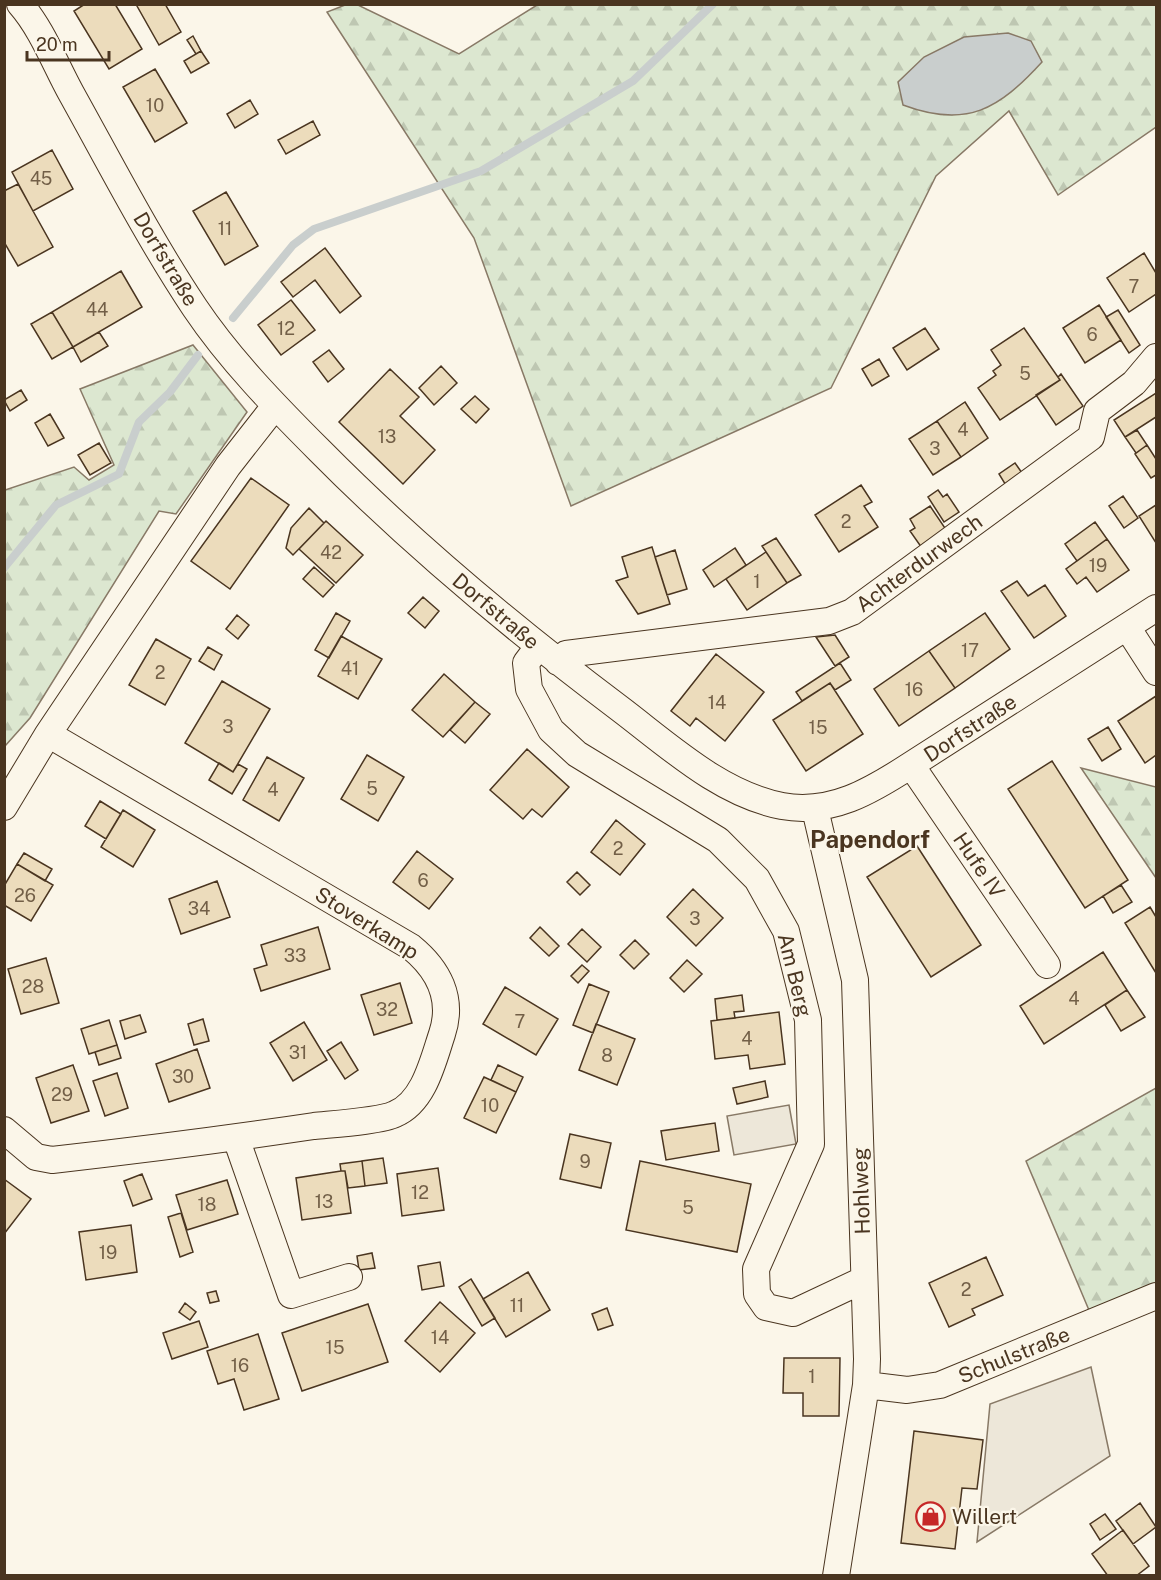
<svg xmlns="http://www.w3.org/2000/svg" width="1161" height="1580" font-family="'Public Sans',sans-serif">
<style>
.forest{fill:url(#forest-firs);stroke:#887966;stroke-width:1.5}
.parking{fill:#ede7d9;stroke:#887966;stroke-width:1.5}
.water{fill:#c9cecd;stroke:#887966;stroke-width:1.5}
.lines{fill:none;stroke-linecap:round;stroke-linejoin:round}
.stream{stroke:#c9cecd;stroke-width:8}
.building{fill:#ecdcbc;stroke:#4a3520;stroke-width:1.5}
.street-casing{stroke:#4a3520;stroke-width:28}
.street{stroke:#fbf6e9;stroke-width:26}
.labels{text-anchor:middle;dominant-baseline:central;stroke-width:4.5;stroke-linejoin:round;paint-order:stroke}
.number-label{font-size:18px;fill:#725f47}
.street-label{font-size:21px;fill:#4a3520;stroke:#fbf6e9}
.poi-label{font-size:21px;fill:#4a3520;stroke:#fbf6e9;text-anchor:start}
.quarter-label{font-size:24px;font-weight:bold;fill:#4a3520;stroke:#fbf6e9}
</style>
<defs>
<pattern id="forest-firs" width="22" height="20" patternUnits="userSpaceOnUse" patternTransform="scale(1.5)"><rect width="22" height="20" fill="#dce7d0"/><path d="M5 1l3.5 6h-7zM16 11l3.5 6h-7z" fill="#bec7b2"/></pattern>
</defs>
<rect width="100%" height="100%" fill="#fbf6e9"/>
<path class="forest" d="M 345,5 L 358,5 L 459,54 L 537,5 L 1156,5 L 1156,127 L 1058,195 L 1009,111 L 936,176 L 831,388 L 571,506 L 474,238 L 327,12 Z
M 193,345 L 247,412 L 176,514 L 159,511 L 30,718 L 5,746 L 5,490 L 74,467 L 89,480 L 114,465 L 80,389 Z
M 1081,768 L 1156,787 L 1156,878 Z
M 1156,1088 L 1156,1296 L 1094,1322 L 1026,1161 Z"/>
<path class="parking" d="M 789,1105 L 796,1144 L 734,1155 L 727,1116 Z
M 1091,1367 L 1110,1456 L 977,1542 L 990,1404 Z"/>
<path class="water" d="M 1008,33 L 1031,41 L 1042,62 C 999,109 967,129 903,105 L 898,82 L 924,57 L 964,37 Z"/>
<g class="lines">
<path class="stream" d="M 233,318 L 293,245 L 314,229 L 481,171 L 633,81 L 713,4
M 4,568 L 56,505 L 119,474 L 139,422 L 170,392 L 198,355"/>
</g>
<path class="building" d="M 85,4 L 115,4 L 142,49 L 109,69 L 74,11 Z
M 140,4 L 165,4 L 181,32 L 159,45 L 137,6 Z
M 193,36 L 201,51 L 196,54 L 187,40 Z
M 201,51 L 209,63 L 191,73 L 184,61 Z
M 155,69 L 187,123 L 155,142 L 123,87 Z
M 250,100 L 258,114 L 235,128 L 227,114 Z
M 313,121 L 320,135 L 286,154 L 278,140 Z
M 52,150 L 73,189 L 33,211 L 12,172 Z
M 18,184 L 53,247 L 18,266 L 4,242 L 4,191 Z
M 226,192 L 258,246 L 225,265 L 193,211 Z
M 325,248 L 361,296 L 340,313 L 315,280 L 293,297 L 281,282 Z
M 1144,253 L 1156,273 L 1156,294 L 1129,312 L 1107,278 Z
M 121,271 L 142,307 L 73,347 L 52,312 Z
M 291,300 L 315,330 L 281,355 L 258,325 Z
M 1099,305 L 1121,340 L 1085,363 L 1063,328 Z
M 1118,310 L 1140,345 L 1129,353 L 1106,317 Z
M 52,312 L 73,347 L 52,359 L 31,324 Z
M 925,328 L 939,349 L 907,370 L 893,348 Z
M 1024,328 L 1060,380 L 1000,420 L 978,388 L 996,375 L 993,371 L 1001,365 L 991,350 Z
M 99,332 L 108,346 L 81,362 L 73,347 Z
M 329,350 L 344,369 L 328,382 L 313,362 Z
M 879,359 L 889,376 L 872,386 L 862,369 Z
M 441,366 L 457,383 L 434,405 L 419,388 Z
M 390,369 L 419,397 L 400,416 L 435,450 L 403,484 L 339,422 Z
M 1061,374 L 1083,406 L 1056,425 L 1036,395 L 1060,380 L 1058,377 Z
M 21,390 L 27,400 L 10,411 L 4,400 Z
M 1156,393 L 1156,417 L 1125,437 L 1114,420 Z
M 475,396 L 489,409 L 476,423 L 461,409 Z
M 965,402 L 988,438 L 961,457 L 937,421 Z
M 50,414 L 64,438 L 48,446 L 35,423 Z
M 937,421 L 961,457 L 933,475 L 909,439 Z
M 1137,430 L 1147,445 L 1136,453 L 1125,437 Z
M 99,443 L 111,463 L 90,475 L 78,455 Z
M 1147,445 L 1156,459 L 1156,475 L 1151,478 L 1135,454 Z
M 1015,463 L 1027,480 L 1010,492 L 999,474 Z
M 251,478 L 289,505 L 230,589 L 191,561 Z
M 861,485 L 872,502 L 864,506 L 878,527 L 839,552 L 815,515 Z
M 938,490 L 943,497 L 947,494 L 959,512 L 944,522 L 928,497 Z
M 1123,496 L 1138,518 L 1124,528 L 1109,506 Z
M 1156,505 L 1156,543 L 1139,516 Z
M 930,506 L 949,534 L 924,551 L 910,531 L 915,528 L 910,519 Z
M 309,508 L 324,523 L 293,555 L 286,548 L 291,528 Z
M 326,521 L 363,555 L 336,583 L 299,549 Z
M 1095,522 L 1107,539 L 1077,561 L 1065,544 Z
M 776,538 L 801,575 L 787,583 L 762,546 Z
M 1107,539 L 1129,570 L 1097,592 L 1086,577 L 1077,584 L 1066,569 Z
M 652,547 L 670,604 L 638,614 L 616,581 L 628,577 L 622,557 Z
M 735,548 L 746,565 L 714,587 L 703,570 Z
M 675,550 L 687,589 L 667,595 L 655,557 Z
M 766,552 L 787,583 L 747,610 L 726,579 Z
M 314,567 L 334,585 L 323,597 L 303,579 Z
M 1017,581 L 1028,596 L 1045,585 L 1066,616 L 1034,638 L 1001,591 Z
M 423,597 L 439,611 L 425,628 L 408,613 Z
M 336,613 L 350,621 L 329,658 L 315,650 Z
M 985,613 L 1010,649 L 955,688 L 929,651 Z
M 237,615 L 249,625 L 238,639 L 226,629 Z
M 835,635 L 849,657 L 835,666 L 816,637 Z
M 341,636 L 382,659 L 358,699 L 318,676 Z
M 156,639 L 191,659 L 165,705 L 129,685 Z
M 208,647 L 222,655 L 214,670 L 199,661 Z
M 929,651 L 955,688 L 899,726 L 874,689 Z
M 716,654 L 764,692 L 725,741 L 696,718 L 690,726 L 671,711 Z
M 840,663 L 851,680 L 835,690 L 830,683 L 802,701 L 796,692 Z
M 444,674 L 475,702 L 443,737 L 412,710 Z
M 222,681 L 270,709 L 233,772 L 185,743 Z
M 830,683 L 863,734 L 806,771 L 773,720 Z
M 1156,696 L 1156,755 L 1145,763 L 1118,721 Z
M 475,702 L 490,714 L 465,743 L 450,730 Z
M 1108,727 L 1121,749 L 1102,761 L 1088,739 Z
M 527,749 L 569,787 L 542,817 L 532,809 L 523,819 L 490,790 Z
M 367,755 L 404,777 L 378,821 L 341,799 Z
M 267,757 L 304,778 L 279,821 L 243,800 Z
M 1052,761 L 1128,880 L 1085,908 L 1008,789 Z
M 219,763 L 233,772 L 238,764 L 247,769 L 232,794 L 209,780 Z
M 100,801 L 121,814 L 106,839 L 85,826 Z
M 123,810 L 155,830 L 133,867 L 101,847 Z
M 616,820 L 645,844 L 620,875 L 591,852 Z
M 917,846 L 981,945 L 931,977 L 867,877 Z
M 417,851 L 453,879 L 429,909 L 393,882 Z
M 24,853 L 52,869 L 45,881 L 17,864 Z
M 17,864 L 53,885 L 31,921 L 4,905 L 4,886 Z
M 577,872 L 590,885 L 580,895 L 567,882 Z
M 217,881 L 230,917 L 181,934 L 169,899 Z
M 1121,885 L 1132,902 L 1113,913 L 1103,896 Z
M 693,889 L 723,918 L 696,946 L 667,917 Z
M 1150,907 L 1156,917 L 1156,973 L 1125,923 Z
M 318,927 L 330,969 L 261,991 L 254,969 L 267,965 L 261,945 Z
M 540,927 L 559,946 L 549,956 L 530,938 Z
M 582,929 L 601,947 L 587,962 L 568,944 Z
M 635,940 L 649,954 L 634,969 L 620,955 Z
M 1103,952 L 1127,990 L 1044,1044 L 1020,1006 Z
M 46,958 L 59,1003 L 21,1014 L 8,969 Z
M 687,960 L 702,974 L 684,992 L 670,978 Z
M 582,965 L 589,971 L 578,983 L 571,976 Z
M 400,983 L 412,1023 L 374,1035 L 361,995 Z
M 589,984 L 609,992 L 593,1033 L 573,1025 Z
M 505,987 L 558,1019 L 536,1055 L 483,1024 Z
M 1127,990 L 1145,1017 L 1121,1031 L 1105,1005 Z
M 742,995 L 744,1011 L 734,1012 L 735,1018 L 717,1020 L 715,999 Z
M 779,1012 L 785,1064 L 750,1069 L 748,1055 L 715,1059 L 711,1021 Z
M 140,1015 L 146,1032 L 125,1039 L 120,1021 Z
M 203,1019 L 209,1041 L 194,1045 L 188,1024 Z
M 109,1020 L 117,1045 L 89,1054 L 81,1029 Z
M 304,1022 L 327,1060 L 293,1081 L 270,1043 Z
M 596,1024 L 635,1039 L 617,1085 L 579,1070 Z
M 341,1042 L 358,1070 L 345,1079 L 327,1051 Z
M 117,1045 L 121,1058 L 99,1065 L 95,1052 Z
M 197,1049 L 210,1088 L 169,1102 L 156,1064 Z
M 73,1065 L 89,1111 L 51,1123 L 36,1078 Z
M 498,1065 L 523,1077 L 516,1092 L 491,1080 Z
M 117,1073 L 128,1108 L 105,1116 L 93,1081 Z
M 484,1077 L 516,1092 L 496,1133 L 464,1118 Z
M 765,1081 L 768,1097 L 737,1104 L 733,1088 Z
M 715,1123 L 719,1151 L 666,1160 L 661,1131 Z
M 570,1134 L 611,1143 L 601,1188 L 560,1179 Z
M 383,1158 L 387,1183 L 365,1186 L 362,1161 Z
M 362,1161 L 365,1186 L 348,1188 L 345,1171 L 341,1171 L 340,1164 Z
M 640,1161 L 751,1184 L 737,1252 L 626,1230 Z
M 438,1168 L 444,1210 L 402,1216 L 397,1174 Z
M 341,1171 L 345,1171 L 351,1213 L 302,1220 L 296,1178 Z
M 142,1174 L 152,1199 L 133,1206 L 124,1181 Z
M 4,1179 L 31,1199 L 4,1234 Z
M 227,1180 L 238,1214 L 187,1230 L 176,1195 Z
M 181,1213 L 193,1252 L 180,1257 L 168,1217 Z
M 131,1225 L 137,1272 L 86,1280 L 79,1232 Z
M 372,1253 L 375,1268 L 359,1270 L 357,1256 Z
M 986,1257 L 1003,1295 L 972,1309 L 975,1315 L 949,1327 L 929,1283 Z
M 440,1262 L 444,1286 L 422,1290 L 418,1266 Z
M 528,1272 L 550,1310 L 506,1337 L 483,1299 Z
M 471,1279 L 495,1318 L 482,1326 L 459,1287 Z
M 216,1291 L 219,1301 L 210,1303 L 207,1293 Z
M 440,1302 L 475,1333 L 440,1372 L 405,1341 Z
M 185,1303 L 196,1312 L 190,1320 L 179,1312 Z
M 368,1304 L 388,1362 L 302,1391 L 282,1333 Z
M 607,1308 L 613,1325 L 598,1330 L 592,1314 Z
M 199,1321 L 208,1347 L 172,1359 L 163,1333 Z
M 258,1334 L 279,1399 L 244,1410 L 234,1379 L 218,1384 L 207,1351 Z
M 784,1358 L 840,1358 L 839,1416 L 803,1416 L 803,1393 L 783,1393 Z
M 914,1431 L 983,1440 L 977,1489 L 962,1488 L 955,1549 L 901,1543 Z
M 1140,1503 L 1156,1527 L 1133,1544 L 1116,1521 Z
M 1105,1514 L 1116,1529 L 1100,1540 L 1090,1524 Z
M 1123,1530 L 1149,1566 L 1136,1576 L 1108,1576 L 1092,1554 Z"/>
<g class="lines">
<defs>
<path id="street" d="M 20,4 C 42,29 55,64 71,93 C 111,165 149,239 195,308 C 230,360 276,407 320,451 C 413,545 514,629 619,708 C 668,745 720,794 782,806 C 831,815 871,791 911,765 L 1156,608
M 1127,627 L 1156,672
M 538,647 L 526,663 L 529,689 L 551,730 L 577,754 L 718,840 L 757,879 L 786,931 L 808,1020 L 811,1144 L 756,1269 L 757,1294 L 766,1307 L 793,1313 L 863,1280
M 558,662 L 566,654 L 829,621 L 852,612 L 1091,437 L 1097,411 L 1134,383 L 1156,357
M 911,765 L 1047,965
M 4,807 L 48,734 L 228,466 L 275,406
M 815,809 L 855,980 L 867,1359 L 866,1385 L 836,1576
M 4,1130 L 36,1157 L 52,1160 C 140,1150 227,1139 314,1126 C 333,1124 381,1121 395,1114 C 424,1102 433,1061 442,1034 C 454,998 438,969 411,947 L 48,734
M 236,1138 L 291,1295 L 349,1277
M 866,1385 L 907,1390 L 940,1385 L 1156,1296"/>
</defs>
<use href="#street" class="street-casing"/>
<use href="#street" class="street"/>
</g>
<defs>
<symbol id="shop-ring" viewBox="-11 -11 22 22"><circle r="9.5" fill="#fbf6e9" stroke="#c62828" stroke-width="1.5"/><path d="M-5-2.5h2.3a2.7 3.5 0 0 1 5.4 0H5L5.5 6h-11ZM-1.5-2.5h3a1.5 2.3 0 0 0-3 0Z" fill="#c62828"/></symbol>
</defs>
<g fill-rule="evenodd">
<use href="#shop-ring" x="914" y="1500" width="33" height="33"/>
</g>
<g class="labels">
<g class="number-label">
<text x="155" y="105">10</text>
<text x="41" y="178">45</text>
<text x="225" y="228">11</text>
<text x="1134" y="286">7</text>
<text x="97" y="309">44</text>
<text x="286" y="328">12</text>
<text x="1092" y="334">6</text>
<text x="1025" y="373">5</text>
<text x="963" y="429">4</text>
<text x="387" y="436">13</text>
<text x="935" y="448">3</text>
<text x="846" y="521">2</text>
<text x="331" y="552">42</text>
<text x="1098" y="565">19</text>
<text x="757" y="581">1</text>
<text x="970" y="650">17</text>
<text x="350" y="668">41</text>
<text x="160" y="672">2</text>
<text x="914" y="689">16</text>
<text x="717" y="702">14</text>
<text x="228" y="726">3</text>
<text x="818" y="727">15</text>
<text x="372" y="788">5</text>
<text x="273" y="789">4</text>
<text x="618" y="848">2</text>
<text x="423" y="880">6</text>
<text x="25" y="895">26</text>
<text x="199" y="908">34</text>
<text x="695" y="918">3</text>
<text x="295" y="955">33</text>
<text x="33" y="986">28</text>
<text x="1074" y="998">4</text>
<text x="387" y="1009">32</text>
<text x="520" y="1021">7</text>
<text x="747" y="1038">4</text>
<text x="298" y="1052">31</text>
<text x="607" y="1055">8</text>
<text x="183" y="1076">30</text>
<text x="62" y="1094">29</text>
<text x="490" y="1105">10</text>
<text x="585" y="1161">9</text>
<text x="420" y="1192">12</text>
<text x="324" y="1201">13</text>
<text x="207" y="1204">18</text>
<text x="688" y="1207">5</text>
<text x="108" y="1252">19</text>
<text x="966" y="1289">2</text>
<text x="517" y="1305">11</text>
<text x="440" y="1337">14</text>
<text x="335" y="1347">15</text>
<text x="240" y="1365">16</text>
<text x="812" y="1376">1</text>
</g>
<g class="street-label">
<text transform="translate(166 259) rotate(59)">Dorfstraße</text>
<text transform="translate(919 563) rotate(-36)">Achterdurwech</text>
<text transform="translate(496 611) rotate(40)">Dorfstraße</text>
<text transform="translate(970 728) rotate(-33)">Dorfstraße</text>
<text transform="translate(979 865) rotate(56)">Hufe IV</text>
<text transform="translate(367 923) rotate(32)">Stoverkamp</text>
<text transform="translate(795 975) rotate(76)">Am Berg</text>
<text transform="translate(861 1191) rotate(-92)">Hohlweg</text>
<text transform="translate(1014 1355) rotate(-22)">Schulstraße</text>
</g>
<g class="poi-label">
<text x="952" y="1516">Willert</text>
</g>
<g class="quarter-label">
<text x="870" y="839">Papendorf</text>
</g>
</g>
<rect width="1161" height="1580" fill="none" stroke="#4a3520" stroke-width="12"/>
<path d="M27 51v9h82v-9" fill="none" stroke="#4a3520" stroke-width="3"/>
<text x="36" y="51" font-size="18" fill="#4a3520" stroke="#fbf6e9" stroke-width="4.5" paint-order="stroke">20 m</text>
</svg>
